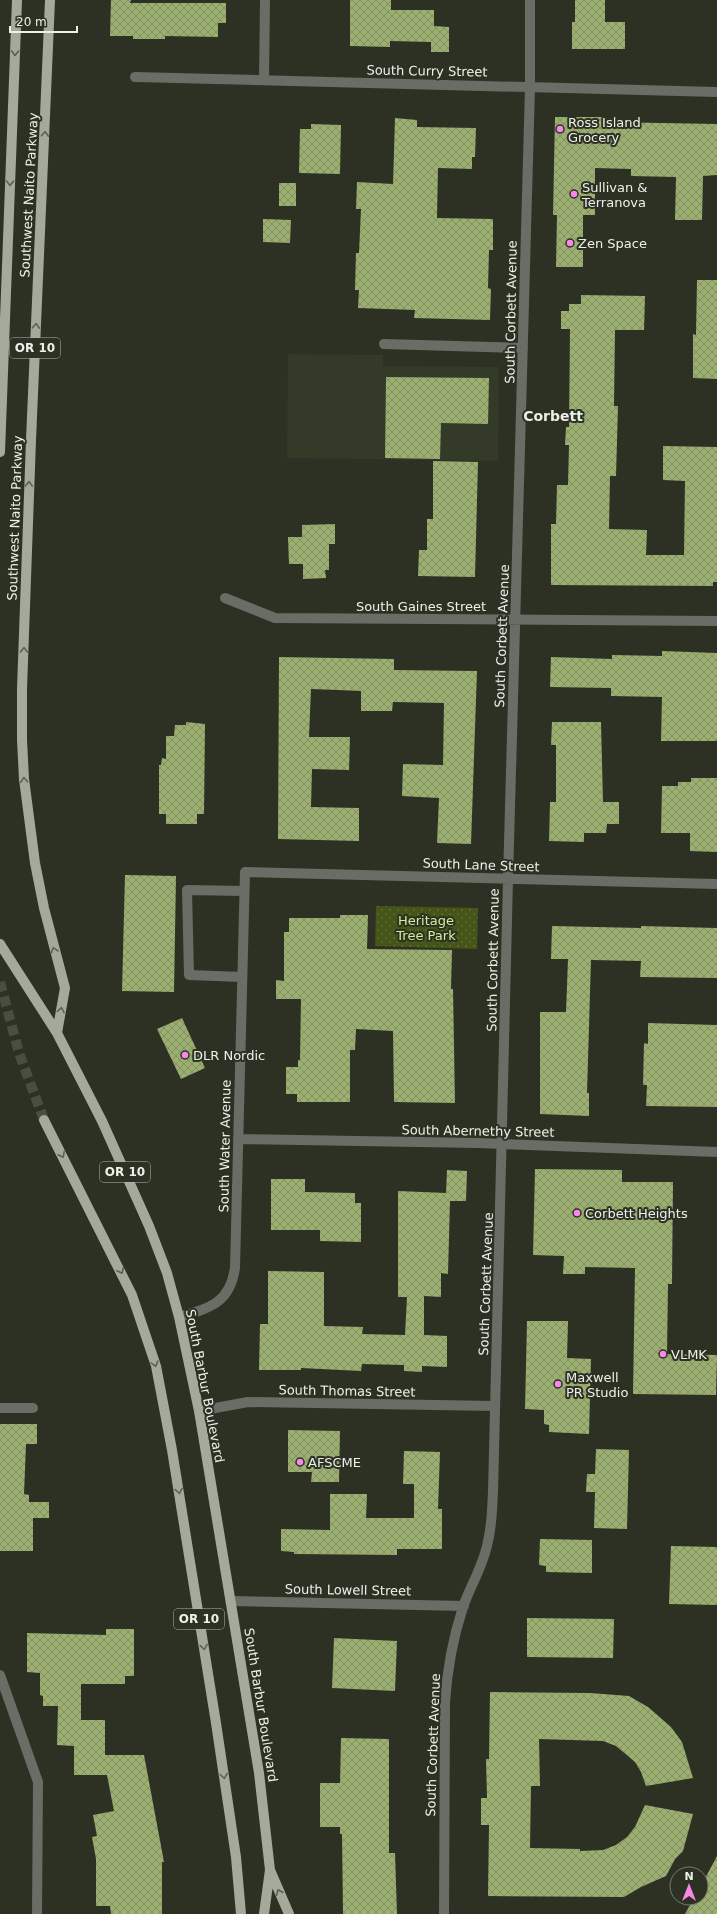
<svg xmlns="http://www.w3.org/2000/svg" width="717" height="1914" font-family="'DejaVu Sans',sans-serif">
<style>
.built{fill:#333a27}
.green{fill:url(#green-dots)}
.building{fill:url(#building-cross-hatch)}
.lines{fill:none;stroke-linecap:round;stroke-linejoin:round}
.major-tunnel{stroke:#494e41;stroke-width:10;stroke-dasharray:10 5;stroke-linecap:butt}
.minor{stroke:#6a6c66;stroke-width:10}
.major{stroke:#a4a99c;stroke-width:10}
.oneway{stroke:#5c6154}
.poi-dot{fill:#f987e8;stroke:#2c3124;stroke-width:1.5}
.labels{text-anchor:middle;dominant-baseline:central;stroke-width:4;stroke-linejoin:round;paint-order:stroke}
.shield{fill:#2c3124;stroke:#b3b7ad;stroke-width:1}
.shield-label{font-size:12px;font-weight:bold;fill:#edf0e8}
.street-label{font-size:13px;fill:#edf0e8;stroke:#2c3124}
.poi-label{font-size:13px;fill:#edf0e8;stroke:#2c3124;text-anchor:start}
.park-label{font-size:13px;fill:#d1ee94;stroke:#2c3124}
.neighbourhood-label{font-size:14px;font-weight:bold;fill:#edf0e8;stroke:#2c3124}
</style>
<defs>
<pattern id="green-dots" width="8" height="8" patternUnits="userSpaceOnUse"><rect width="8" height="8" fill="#445517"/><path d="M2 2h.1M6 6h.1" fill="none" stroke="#5f6e39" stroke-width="1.8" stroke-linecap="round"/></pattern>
<pattern id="building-cross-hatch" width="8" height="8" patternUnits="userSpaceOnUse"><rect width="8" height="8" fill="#9baf70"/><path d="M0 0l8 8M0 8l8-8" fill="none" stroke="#829063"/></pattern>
</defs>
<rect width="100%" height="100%" fill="#2c3124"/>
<path class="built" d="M 288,354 L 383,355 L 383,366 L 499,367 L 498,461 L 287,458 Z"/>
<path class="green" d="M 376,906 L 478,908 L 477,949 L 375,946 Z"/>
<path class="building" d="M 111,0 L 131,0 L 130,3 L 226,3 L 226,23 L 218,23 L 218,37 L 165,36 L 165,39 L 133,39 L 133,36 L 110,36 Z
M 350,0 L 391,0 L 391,10 L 434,10 L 434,26 L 449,27 L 449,52 L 431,52 L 431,42 L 390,41 L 390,47 L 350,46 Z
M 575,0 L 605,0 L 605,22 L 625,22 L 625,49 L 572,49 L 572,22 L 575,22 Z
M 555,117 L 606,117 L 606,122 L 717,124 L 717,175 L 703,176 L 702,220 L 675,220 L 676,177 L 631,176 L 631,169 L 595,168 L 595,215 L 583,215 L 583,267 L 556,267 L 557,215 L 553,215 Z
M 395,118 L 417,120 L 417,127 L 476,128 L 475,157 L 472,157 L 472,169 L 438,168 L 437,218 L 493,219 L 493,250 L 489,250 L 488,288 L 491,289 L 490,320 L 414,318 L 415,310 L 358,308 L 359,290 L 355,290 L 356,253 L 359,253 L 361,209 L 356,209 L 357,182 L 393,184 Z
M 311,124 L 341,125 L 340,174 L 299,173 L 300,129 L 311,129 Z
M 279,183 L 296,183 L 296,206 L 279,206 Z
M 263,219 L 291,220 L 290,243 L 263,242 Z
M 697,280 L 717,280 L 717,379 L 693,378 L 693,334 L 696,335 Z
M 581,295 L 645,296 L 644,330 L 615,330 L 614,406 L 618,406 L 616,476 L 610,476 L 609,529 L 647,530 L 646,555 L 684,555 L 685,481 L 663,480 L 663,446 L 717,447 L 717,582 L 713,582 L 713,586 L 551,585 L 551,524 L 556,524 L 557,485 L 568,485 L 569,445 L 565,445 L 566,427 L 569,427 L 570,329 L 561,329 L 561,311 L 569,311 L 569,304 L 581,304 Z
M 386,377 L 489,378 L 488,424 L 441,423 L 440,459 L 385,458 Z
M 433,461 L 478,462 L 475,577 L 418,576 L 419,550 L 427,550 L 427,519 L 433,519 Z
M 335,524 L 335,544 L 329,544 L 329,570 L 325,570 L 326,578 L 303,579 L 303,564 L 289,564 L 288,537 L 302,537 L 302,525 Z
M 662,651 L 717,653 L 717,741 L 661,741 L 662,697 L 611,696 L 611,688 L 550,687 L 551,657 L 612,659 L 612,655 L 662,656 Z
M 279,657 L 394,659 L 394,670 L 477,671 L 471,844 L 437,843 L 439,798 L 402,796 L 403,764 L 443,765 L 444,703 L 393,702 L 392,711 L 361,711 L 361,691 L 338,690 L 311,689 L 309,737 L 350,737 L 349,770 L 312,769 L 311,807 L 359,808 L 359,841 L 278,839 Z
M 186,722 L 205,724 L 204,814 L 197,814 L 197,824 L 166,824 L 166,814 L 159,814 L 159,765 L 161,765 L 162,758 L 166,759 L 166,736 L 174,736 L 175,725 L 186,725 Z
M 552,722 L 601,722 L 603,802 L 619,802 L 619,824 L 607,824 L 606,833 L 584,833 L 584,842 L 549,841 L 550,802 L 556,802 L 556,745 L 551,745 Z
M 691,778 L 717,778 L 717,852 L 690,851 L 690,833 L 661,833 L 662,786 L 678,786 L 678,782 L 691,782 Z
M 125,875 L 176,876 L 174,992 L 122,991 Z
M 340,915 L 368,915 L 367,949 L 452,950 L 451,989 L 453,989 L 455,1103 L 394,1102 L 393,1031 L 356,1029 L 355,1050 L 350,1050 L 350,1102 L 297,1102 L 297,1094 L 286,1094 L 286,1067 L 298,1067 L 298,1060 L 300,1060 L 301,999 L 276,999 L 276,980 L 284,981 L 284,932 L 289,932 L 289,918 L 340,918 Z
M 552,926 L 641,928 L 641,926 L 717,928 L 717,978 L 640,977 L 641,961 L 591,960 L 587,1093 L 589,1093 L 589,1116 L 540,1114 L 540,1012 L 566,1012 L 568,959 L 551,959 Z
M 182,1018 L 205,1068 L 181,1079 L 157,1029 Z
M 648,1023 L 717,1025 L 717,1107 L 646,1106 L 647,1085 L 643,1085 L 644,1043 L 648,1044 Z
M 535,1169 L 622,1170 L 622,1182 L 673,1182 L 672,1284 L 668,1284 L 667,1354 L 717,1355 L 716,1395 L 633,1394 L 635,1268 L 585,1267 L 585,1274 L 563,1274 L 564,1256 L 533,1255 Z
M 447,1170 L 467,1171 L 466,1201 L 450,1201 L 448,1274 L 441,1273 L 441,1297 L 424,1296 L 424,1335 L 447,1336 L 447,1367 L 422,1366 L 422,1372 L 404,1371 L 404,1365 L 362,1364 L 361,1371 L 301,1368 L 301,1370 L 259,1370 L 260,1324 L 268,1324 L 268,1271 L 324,1272 L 324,1326 L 363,1327 L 362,1334 L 405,1335 L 407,1297 L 398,1297 L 398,1191 L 446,1193 Z
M 271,1179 L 305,1179 L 305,1192 L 355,1193 L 355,1203 L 361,1203 L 361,1242 L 320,1241 L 320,1230 L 271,1230 Z
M 527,1321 L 568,1321 L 567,1358 L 591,1359 L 589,1434 L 549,1432 L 549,1425 L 544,1424 L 544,1410 L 525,1409 Z
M 0,1424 L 37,1424 L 37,1444 L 26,1444 L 24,1494 L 29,1495 L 29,1502 L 49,1502 L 49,1518 L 33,1518 L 33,1551 L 0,1551 Z
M 288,1430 L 340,1431 L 339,1482 L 311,1482 L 312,1472 L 288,1472 Z
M 596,1449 L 629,1450 L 627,1529 L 594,1528 L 595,1492 L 586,1492 L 587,1474 L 595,1474 Z
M 404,1451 L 440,1452 L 438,1509 L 442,1509 L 442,1549 L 397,1549 L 397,1555 L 294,1554 L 294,1552 L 281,1551 L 281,1529 L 330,1530 L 330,1494 L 367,1494 L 366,1518 L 414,1518 L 414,1484 L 403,1484 Z
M 540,1539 L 592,1540 L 592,1573 L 546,1572 L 546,1566 L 539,1565 Z
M 671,1546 L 717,1547 L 717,1605 L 669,1604 Z
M 527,1618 L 614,1619 L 613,1658 L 527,1657 Z
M 106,1629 L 134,1629 L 134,1676 L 125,1676 L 125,1684 L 81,1684 L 81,1720 L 105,1720 L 105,1755 L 144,1755 L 164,1862 L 162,1862 L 162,1914 L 111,1914 L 110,1906 L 96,1906 L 96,1859 L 92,1837 L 97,1836 L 93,1815 L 114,1811 L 107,1775 L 74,1775 L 74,1746 L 57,1745 L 58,1706 L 43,1706 L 43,1696 L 40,1695 L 40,1673 L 27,1672 L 27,1633 L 106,1635 Z
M 334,1638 L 397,1641 L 395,1691 L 332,1688 Z
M 490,1692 L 590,1693 L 629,1696 L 648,1707 L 671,1727 L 682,1742 L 693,1778 L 646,1786 L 641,1772 L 635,1762 L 616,1746 L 603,1741 L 539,1739 L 540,1786 L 531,1786 L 530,1848 L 580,1849 L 580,1851 L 603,1850 L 616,1845 L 627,1837 L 635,1827 L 645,1805 L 693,1814 L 683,1851 L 675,1859 L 666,1876 L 641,1887 L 624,1897 L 488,1896 L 489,1825 L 481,1825 L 481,1798 L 487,1798 L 486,1759 L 489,1759 Z
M 341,1738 L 389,1739 L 389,1853 L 395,1853 L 397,1914 L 343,1914 L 342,1834 L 340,1834 L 340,1827 L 320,1827 L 320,1783 L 340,1783 Z
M 717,1856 L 717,1914 L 685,1914 L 694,1898 L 701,1898 L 701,1886 Z"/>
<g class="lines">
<path class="major-tunnel" d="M 0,982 L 19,1053 L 44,1120"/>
<path class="minor" d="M 135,77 L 717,92
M 264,80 L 265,0
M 384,344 L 523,348
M 225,598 L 275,618 L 717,621
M 242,977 L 189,975 L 187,890 L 244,891
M 238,1139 L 478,1143 L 717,1152
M 179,1317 C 210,1308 230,1303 235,1268 L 245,872 L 717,884
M 0,1408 L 33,1408
M 199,1411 L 248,1402 L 495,1406
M 231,1601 L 464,1606
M 0,1675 L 38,1782 L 37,1914
M 444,1914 L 445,1703 C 447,1670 453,1638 463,1607 C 471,1584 484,1565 488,1541 C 492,1525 492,1509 493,1492 L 508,879 L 530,87 L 530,0"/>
<path class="major" d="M 50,0 L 31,440 L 22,689 L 22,740 L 24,779 L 35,863 L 44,908 L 65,988 L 57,1033
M 0,452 L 17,0
M 0,944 L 57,1033 L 102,1121 L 149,1226 L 167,1273 L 179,1317 L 199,1411 L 259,1773 L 270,1870 L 264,1914
M 44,1120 L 132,1295 L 156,1366 L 172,1450 L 216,1723 L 236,1857 L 241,1914
M 270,1870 L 289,1914"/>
</g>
<defs><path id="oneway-chevron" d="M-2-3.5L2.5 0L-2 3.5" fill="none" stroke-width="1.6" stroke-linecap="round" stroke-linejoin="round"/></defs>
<g class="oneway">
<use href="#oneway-chevron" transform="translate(15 53) rotate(92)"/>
<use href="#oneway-chevron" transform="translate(45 134) rotate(-87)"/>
<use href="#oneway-chevron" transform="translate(10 183) rotate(92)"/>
<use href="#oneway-chevron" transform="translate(36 326) rotate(-87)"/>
<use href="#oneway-chevron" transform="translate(29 484) rotate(-88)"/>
<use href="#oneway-chevron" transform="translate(24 650) rotate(-88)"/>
<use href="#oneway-chevron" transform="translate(24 780) rotate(-95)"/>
<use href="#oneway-chevron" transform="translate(54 950) rotate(-106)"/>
<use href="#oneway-chevron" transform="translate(61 1010) rotate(-79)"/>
<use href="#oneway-chevron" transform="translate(62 1155) rotate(63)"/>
<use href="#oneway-chevron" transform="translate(121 1271) rotate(65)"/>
<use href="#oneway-chevron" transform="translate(155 1364) rotate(75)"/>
<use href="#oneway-chevron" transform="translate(179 1491) rotate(81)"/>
<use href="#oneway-chevron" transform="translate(204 1647) rotate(81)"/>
<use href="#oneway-chevron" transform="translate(224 1776) rotate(82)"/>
<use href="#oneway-chevron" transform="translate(279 1892) rotate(-113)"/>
</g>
<g class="poi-dot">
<circle cx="560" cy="129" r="4"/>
<circle cx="574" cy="194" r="4"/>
<circle cx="570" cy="243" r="4"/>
<circle cx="185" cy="1055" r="4"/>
<circle cx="577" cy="1213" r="4"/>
<circle cx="663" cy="1354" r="4"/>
<circle cx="558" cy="1384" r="4"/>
<circle cx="300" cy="1462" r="4"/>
</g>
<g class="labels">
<g class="shield">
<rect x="10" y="338" width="50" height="20" rx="3"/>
<rect x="100" y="1162" width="50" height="20" rx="3"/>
<rect x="174" y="1609" width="50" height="20" rx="3"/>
</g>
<g class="shield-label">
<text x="35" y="348">OR 10</text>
<text x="125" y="1172">OR 10</text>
<text x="199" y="1619">OR 10</text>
</g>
<g class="street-label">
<text transform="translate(427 71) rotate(1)">South Curry Street</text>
<text transform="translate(29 195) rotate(-87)">Southwest Naito Parkway</text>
<text transform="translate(511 312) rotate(-89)">South Corbett Avenue</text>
<text transform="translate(15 518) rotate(-88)">Southwest Naito Parkway</text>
<text x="421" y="606">South Gaines Street</text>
<text transform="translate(502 636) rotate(-88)">South Corbett Avenue</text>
<text transform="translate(481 865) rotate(2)">South Lane Street</text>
<text transform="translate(493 960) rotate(-89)">South Corbett Avenue</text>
<text transform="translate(478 1131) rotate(1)">South Abernethy Street</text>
<text transform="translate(225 1146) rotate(-89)">South Water Avenue</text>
<text transform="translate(486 1284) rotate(-88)">South Corbett Avenue</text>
<text transform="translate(205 1386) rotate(79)">South Barbur Boulevard</text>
<text transform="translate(347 1391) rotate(1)">South Thomas Street</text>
<text transform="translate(348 1590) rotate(1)">South Lowell Street</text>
<text transform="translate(261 1705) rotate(81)">South Barbur Boulevard</text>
<text transform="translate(433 1745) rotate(-88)">South Corbett Avenue</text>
</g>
<g class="poi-label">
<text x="568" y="122">Ross Island<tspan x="568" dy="15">Grocery</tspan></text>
<text x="582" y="187">Sullivan &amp;<tspan x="582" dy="15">Terranova</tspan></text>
<text x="578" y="243">Zen Space</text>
<text x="193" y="1055">DLR Nordic</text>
<text x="585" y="1213">Corbett Heights</text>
<text x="671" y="1354">VLMK</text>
<text x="566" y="1377">Maxwell<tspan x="566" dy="15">PR Studio</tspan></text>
<text x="308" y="1462">AFSCME</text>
</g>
<g class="park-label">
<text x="426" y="920">Heritage<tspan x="426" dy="15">Tree Park</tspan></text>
</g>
<g class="neighbourhood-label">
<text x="553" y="416">Corbett</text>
</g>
</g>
<g transform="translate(689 1886)"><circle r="19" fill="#2c3124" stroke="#797d72"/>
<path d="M0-3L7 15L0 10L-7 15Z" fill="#f987e8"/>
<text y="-6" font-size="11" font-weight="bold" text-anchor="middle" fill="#edf0e8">N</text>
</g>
<path d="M10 26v6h67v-6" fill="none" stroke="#edf0e8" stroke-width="2"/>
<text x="16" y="26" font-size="12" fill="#edf0e8" stroke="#2c3124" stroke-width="3" paint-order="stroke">20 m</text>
</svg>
